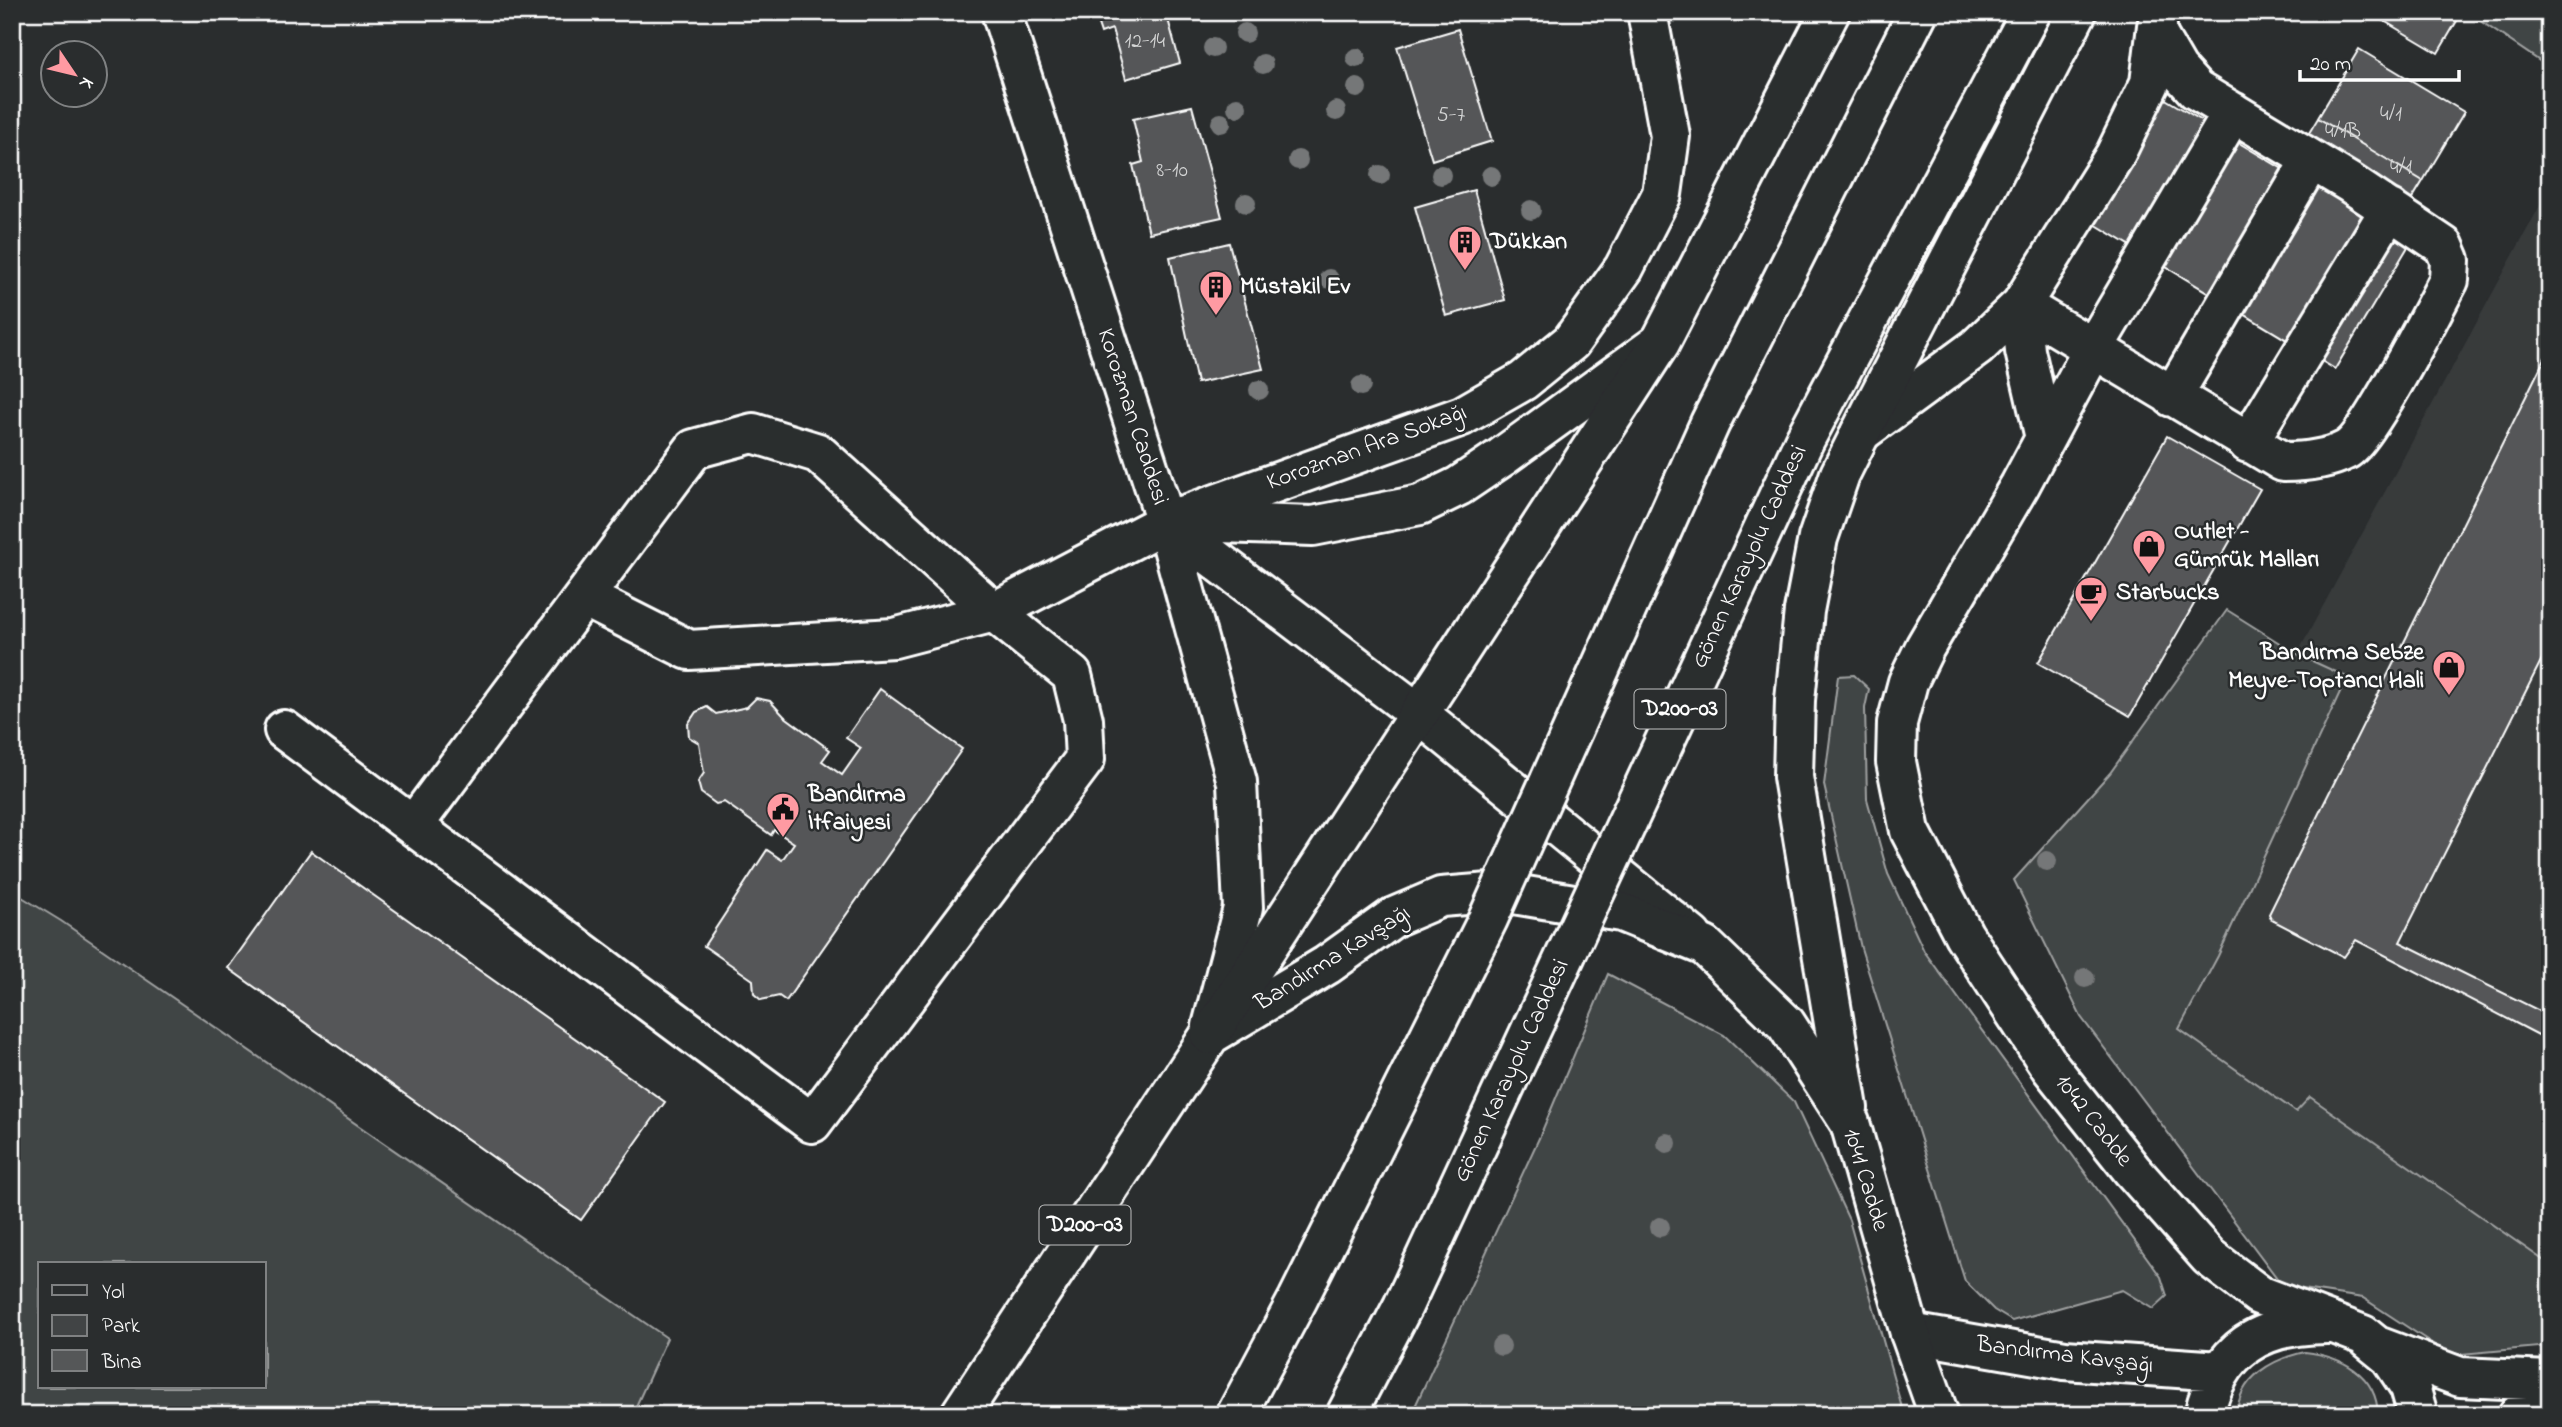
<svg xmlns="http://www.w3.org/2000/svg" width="2562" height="1427" font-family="'Indie Flower',sans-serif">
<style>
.built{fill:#373a3b}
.green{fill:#414445;stroke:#a0a2a2;stroke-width:2;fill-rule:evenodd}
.building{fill:#555758;stroke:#fff;stroke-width:2}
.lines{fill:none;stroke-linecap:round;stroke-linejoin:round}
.minor-casing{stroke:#fff;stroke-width:44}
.major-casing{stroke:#fff;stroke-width:44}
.highway-casing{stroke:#fff;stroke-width:44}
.minor{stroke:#2a2d2e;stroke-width:38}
.major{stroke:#2a2d2e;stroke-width:38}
.highway{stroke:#2a2d2e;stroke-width:38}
.highway-bridge-casing{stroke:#fff;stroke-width:44;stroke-linecap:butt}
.highway-bridge{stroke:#2a2d2e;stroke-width:38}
.tree{fill:#757778}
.labels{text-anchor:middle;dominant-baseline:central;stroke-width:5;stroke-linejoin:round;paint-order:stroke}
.number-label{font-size:21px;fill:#d4d5d5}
.shield{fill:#2a2d2e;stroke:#bfc0c0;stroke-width:2}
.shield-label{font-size:23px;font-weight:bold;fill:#fff}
.poi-label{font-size:24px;font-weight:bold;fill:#fff;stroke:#2a2d2e;text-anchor:start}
.street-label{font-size:24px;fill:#fff;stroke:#2a2d2e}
</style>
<rect width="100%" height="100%" fill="#2a2d2e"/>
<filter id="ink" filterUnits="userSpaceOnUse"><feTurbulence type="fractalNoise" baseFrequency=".0143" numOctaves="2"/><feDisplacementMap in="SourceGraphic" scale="14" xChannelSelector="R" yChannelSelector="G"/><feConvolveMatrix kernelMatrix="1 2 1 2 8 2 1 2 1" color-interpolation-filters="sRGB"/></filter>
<g filter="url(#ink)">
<path class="built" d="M 2550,187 L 2550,1265 L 2311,1097 L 2296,1112 L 2179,1029 L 2218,956 L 2346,677 L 2297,654 Z"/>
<path class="green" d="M 2467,12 L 2550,12 L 2550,68 Z
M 2227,610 L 2297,654 L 2347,677 L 2218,956 L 2179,1029 L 2296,1112 L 2310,1097 L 2550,1265 L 2550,1346 L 2450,1355 L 2363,1298 L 2283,1286 L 2081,1017 L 2014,880 L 2110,773 Z
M 1854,675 L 1869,689 L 1865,708 L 1867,799 L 1888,874 L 1924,951 L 2161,1277 L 2167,1296 L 2153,1309 L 2122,1290 L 2012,1321 L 1994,1310 L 1965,1281 L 1861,948 L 1824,785 L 1838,676 Z
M 12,891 L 61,921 L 667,1338 L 632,1415 L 12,1415 ZM 40,1264 L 264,1264 L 264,1387 L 40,1387 Z
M 1608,974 L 1724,1035 L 1794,1102 L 1849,1220 L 1904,1415 L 1411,1415 L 1540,1136 Z
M 2305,1352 C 2340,1356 2377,1374 2378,1415 L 2237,1415 C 2238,1377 2273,1359 2305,1352 Z"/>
<path class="building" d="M 1094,12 L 1166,12 L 1180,63 L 1126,79 L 1112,29 L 1101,33 Z
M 2369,12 L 2458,12 L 2461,14 L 2438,53 Z
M 1458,29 L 1492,141 L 1432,160 L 1397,47 Z
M 2359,49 L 2464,112 L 2423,181 L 2318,118 Z
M 2147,88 L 2286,171 L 2318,118 L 2423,181 L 2394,229 L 2412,240 L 2335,369 L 2073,211 Z
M 1192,106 L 1222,217 L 1149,233 L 1133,165 L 1143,162 L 1133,119 Z
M 1474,190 L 1505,300 L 1446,316 L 1415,207 Z
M 1229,243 L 1263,369 L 1197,383 L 1170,257 Z
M 2550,348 L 2550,643 L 2400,942 L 2550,1016 L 2550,1041 L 2356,940 L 2344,957 L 2272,920 L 2269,914 Z
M 2167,436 L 2260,489 L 2130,716 L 2038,663 Z
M 880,689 L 962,749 L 786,1001 L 779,996 L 761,1000 L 754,994 L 753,980 L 704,946 L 767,850 L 782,860 L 794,843 L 774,830 L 771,835 L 724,802 L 716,804 L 701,793 L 698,782 L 704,773 L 699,743 L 689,737 L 688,724 L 696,712 L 707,707 L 716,714 L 747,707 L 756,698 L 770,701 L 784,716 L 830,750 L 822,761 L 842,775 L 861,748 L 846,738 Z
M 311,851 L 665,1102 L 581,1220 L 228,968 Z"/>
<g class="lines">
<defs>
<path id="minor" d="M 1001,12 L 1166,522 L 1237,782 L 1243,908 L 1212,1026
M 2233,112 L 2093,349 L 2020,485 L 1925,647 L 1908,682 L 1897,723 L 1896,762 L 1910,831 L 1964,935 L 2051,1068 L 2132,1170 L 2209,1257 L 2259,1295 L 2363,1335 L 2390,1357 L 2410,1387 L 2418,1415
M 2172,397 L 2311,160
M 1860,433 L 1977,347 L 2021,305 L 2283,462 C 2304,462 2327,460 2346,450 C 2368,438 2433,310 2449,280 L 2450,260 L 2444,246 L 2350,183 L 2196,90 L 2178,70 L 2157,34
M 2045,438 L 2025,351 L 2021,305 L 2115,155 L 2150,83 L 2157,26
M 2248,443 L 2390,209
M 1166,522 L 1418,713 L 1692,936
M 1189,522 L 1313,526 L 1420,505 L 1459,486 L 1502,457 L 1658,344
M 584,597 L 689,650 L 894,638 L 994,612 L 1166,522 L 1462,416 L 1523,381 L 1571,342 L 1624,268 L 1662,194 L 1670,136 L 1647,12
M 284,730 L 812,1123 L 1085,759 L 1083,720 L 1072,675 L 994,612 L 818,453 L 753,433 L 694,449 L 413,826
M 1910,1333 L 2065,1360 L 2220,1371
M 2380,1347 L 2460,1377 L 2550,1381
M 2204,1415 C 2219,1348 2261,1324 2327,1324
M 2518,1415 L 2550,1402"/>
<path id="major" d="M 1848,1108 L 1793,777 L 1795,700 L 1804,611 L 1818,538 L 1840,474 L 1873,408 L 2077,12
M 960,1415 L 1210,1035 L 1327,965 L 1394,917 L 1441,897 L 1502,892 L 1621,912 L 1705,946 L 1786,1024 L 1850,1123 L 1910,1333 L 1939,1415"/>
<path id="highway" d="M 1210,1035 L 1660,343 L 1830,12"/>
</defs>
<use href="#minor" class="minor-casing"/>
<use href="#major" class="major-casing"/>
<use href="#highway" class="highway-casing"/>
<use href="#minor" class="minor"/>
<use href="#major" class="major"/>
<use href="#highway" class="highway"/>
<defs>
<path id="highway-bridge" d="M 1236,1415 L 1298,1299 L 1488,919 L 1710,423 L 1918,12
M 1346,1415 L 1403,1306 L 1804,441 L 2031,12"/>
</defs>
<use href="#highway-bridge" class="highway-bridge-casing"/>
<use href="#highway-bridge" class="highway-bridge"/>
</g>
<g class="tree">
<circle cx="1245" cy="33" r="10"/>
<circle cx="1213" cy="48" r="10"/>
<circle cx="1356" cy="58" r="10"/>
<circle cx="1263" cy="64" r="10"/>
<circle cx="1357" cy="88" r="10"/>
<circle cx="1237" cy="107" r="10"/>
<circle cx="1336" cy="111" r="10"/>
<circle cx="1221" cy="123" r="10"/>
<circle cx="1298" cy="160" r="10"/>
<circle cx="1380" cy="175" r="10"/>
<circle cx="1441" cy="175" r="10"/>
<circle cx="1491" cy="176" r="10"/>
<circle cx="1246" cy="203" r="10"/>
<circle cx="1531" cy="210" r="10"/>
<circle cx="1329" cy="279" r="10"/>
<circle cx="1361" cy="386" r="10"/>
<circle cx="1259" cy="390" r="10"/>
<circle cx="2047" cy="861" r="10"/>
<circle cx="2085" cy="978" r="10"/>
<circle cx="1667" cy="1143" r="10"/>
<circle cx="1660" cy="1227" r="10"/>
<circle cx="1501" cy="1346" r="10"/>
</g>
</g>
<defs>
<symbol id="building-pin" viewBox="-11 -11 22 30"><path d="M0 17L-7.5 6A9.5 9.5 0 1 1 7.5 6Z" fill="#ff9aa2" stroke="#2a2d2e"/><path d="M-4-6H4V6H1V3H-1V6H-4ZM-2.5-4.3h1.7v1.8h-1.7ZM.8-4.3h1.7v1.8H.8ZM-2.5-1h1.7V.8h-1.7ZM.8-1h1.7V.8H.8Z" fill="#111"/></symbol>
<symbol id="shop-pin" viewBox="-11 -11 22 30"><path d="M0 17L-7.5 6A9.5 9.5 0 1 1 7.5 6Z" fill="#ff9aa2" stroke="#2a2d2e"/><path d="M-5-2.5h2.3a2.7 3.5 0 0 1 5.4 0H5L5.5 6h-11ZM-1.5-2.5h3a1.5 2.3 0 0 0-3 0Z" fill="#111"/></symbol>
<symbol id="cafe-pin" viewBox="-11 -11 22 30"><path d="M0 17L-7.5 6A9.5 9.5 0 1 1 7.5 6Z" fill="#ff9aa2" stroke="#2a2d2e"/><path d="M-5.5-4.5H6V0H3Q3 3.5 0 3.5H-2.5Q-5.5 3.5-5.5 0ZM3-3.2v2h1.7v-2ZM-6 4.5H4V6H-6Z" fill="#111"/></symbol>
<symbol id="civic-pin" viewBox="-11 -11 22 30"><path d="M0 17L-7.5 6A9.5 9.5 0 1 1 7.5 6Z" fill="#ff9aa2" stroke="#2a2d2e"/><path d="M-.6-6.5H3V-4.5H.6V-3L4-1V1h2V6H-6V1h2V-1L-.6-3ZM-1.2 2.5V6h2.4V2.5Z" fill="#111"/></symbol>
</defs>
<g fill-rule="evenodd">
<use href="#building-pin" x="1446" y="223" width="38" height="52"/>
<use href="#building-pin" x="1197" y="268" width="38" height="52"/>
<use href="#shop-pin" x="2130" y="527" width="38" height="52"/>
<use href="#cafe-pin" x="2072" y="574" width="38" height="52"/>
<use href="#shop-pin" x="2430" y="648" width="38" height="52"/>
<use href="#civic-pin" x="764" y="790" width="38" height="52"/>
</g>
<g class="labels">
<g class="number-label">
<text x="1145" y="42">12-14</text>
<text x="2391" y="115">4/1</text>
<text x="1451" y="116">5-7</text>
<text x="2343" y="132">4/1B</text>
<text x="2401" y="168">4/1</text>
<text x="1172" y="171">8-10</text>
</g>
<g class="shield">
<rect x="1634.5" y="689.5" width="91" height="39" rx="5"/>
<rect x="1039.5" y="1205.5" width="91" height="39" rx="5"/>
</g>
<g class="shield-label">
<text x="1680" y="709">D200-03</text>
<text x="1085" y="1225">D200-03</text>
</g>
<g class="poi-label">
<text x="1490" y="242">Dükkan</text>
<text x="1240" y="287">Müstakil Ev</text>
<text x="2174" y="532">Outlet -<tspan x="2174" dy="28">Gümrük Malları</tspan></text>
<text x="2116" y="593">Starbucks</text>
<text x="2424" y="653" text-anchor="end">Bandırma Sebze<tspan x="2424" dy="28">Meyve-Toptancı Hali</tspan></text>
<text x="808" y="795">Bandırma<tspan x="808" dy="28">İtfaiyesi</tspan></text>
</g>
<g class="street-label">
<text transform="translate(1132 417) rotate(72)">Korozman Caddesi</text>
<text transform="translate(1367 448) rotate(-20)">Korozman Ara Sokağı</text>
<text transform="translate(1750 557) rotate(-65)">Gönen Karayolu Caddesi</text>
<text transform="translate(1333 959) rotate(-32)">Bandırma Kavşağı</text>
<text transform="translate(1512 1071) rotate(-65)">Gönen Karayolu Caddesi</text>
<text transform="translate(2093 1121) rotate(52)">1042 Cadde</text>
<text transform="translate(1865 1180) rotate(73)">1041 Cadde</text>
<text transform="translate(2065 1356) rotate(7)">Bandırma Kavşağı</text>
</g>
</g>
<rect width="2562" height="1427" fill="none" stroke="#2a2d2e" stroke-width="42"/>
<rect x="21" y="21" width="2520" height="1385" fill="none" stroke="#fff" stroke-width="2.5" filter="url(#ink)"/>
<rect x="38" y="1262" width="228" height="126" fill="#2a2d2e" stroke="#7f8182" stroke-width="2"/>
<rect x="52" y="1285" width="35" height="10" fill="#2a2d2e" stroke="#7f8182" stroke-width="2"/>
<text x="102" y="1298" font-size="21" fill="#ffffff">Yol</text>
<rect x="52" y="1315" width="35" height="21" fill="#414445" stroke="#7f8182" stroke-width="2"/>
<text x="102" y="1332" font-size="21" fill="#ffffff">Park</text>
<rect x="52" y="1350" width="35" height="21" fill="#555758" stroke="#7f8182" stroke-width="2"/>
<text x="102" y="1368" font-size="21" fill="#ffffff">Bina</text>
<g transform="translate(74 74) rotate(125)"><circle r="33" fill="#2a2d2e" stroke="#7f8182" stroke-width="2"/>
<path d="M0-5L12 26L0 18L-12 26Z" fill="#ff9aa2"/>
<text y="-10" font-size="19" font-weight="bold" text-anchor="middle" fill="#ffffff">K</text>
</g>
<path d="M2300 70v10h159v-10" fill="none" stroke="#ffffff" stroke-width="3.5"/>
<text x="2310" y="70" font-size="21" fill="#ffffff" stroke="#2a2d2e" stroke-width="5" paint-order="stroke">20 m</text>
</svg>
